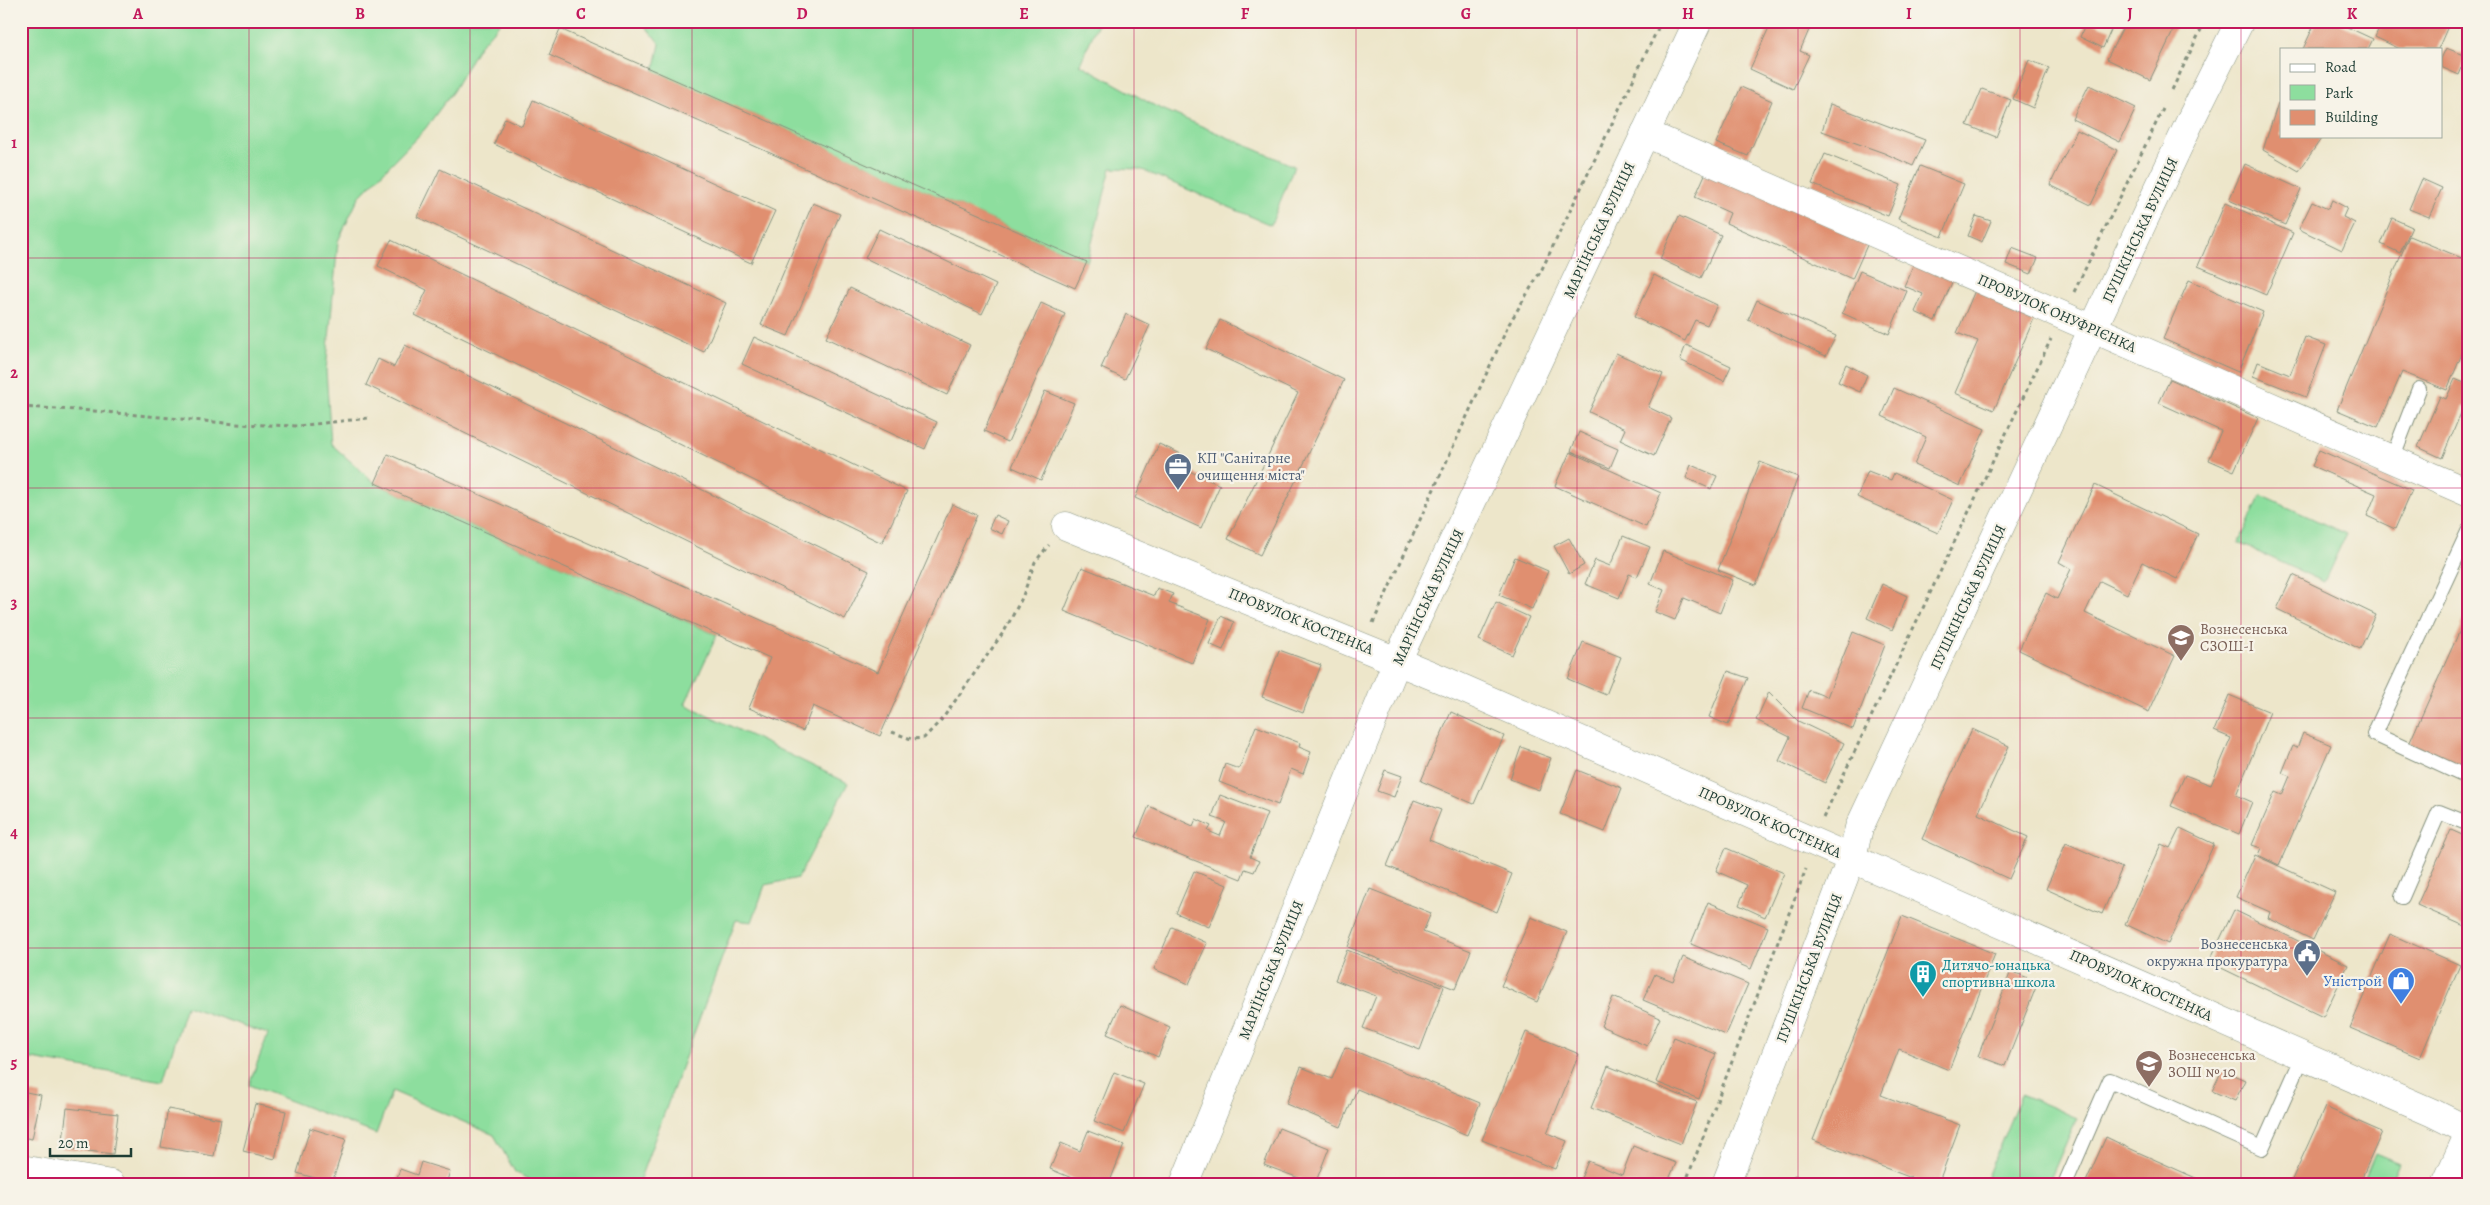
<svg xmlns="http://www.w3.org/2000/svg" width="2490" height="1205" font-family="Alegreya,serif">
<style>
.green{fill:#8dde9e;stroke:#568e69}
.building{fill:#e08f70}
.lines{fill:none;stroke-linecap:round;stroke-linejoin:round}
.service-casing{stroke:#86927f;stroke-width:16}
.minor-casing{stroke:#86927f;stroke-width:29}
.secondary-casing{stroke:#86927f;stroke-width:29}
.path{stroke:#86927f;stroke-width:3;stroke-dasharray:4 4;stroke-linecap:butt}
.service{stroke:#fff;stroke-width:14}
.minor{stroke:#fff;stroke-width:28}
.secondary{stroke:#fff;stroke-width:28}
.grid{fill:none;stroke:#c2185b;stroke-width:1;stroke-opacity:0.55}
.labels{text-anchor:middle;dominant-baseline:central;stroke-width:4.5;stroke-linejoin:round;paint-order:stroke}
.street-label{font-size:15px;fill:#1f3d34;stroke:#f7f3e8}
.service-label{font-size:15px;fill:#4e5e75;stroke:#f7f3e8;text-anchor:start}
.education-label{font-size:15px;fill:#785e54;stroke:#f7f3e8;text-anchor:start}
.culture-label{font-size:15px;fill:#0d838f;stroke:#f7f3e8;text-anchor:start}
.shop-label{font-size:15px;fill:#366cbe;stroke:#f7f3e8;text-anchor:end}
.neatline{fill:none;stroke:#c2185b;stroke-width:2}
.grid-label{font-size:16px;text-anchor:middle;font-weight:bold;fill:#c2185b}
</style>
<rect width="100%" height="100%" fill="#f7f3e8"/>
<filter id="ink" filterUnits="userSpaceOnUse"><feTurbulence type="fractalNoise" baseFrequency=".02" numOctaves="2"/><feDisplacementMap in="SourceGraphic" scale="10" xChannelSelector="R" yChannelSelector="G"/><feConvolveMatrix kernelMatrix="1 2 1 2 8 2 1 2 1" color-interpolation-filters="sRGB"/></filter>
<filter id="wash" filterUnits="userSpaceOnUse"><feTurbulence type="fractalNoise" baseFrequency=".0096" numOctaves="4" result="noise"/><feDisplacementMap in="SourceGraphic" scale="20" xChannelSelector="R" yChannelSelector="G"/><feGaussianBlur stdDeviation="1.12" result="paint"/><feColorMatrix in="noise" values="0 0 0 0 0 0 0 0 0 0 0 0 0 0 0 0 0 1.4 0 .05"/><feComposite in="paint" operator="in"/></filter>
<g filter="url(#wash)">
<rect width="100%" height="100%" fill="#ede6ca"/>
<path class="green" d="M 21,21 L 502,21 L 479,46 L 453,91 L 425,129 L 359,197 L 338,241 L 326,371 L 331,444 L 375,483 L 717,635 L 685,704 L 848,783 L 798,878 L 765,885 L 752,922 L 736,920 L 638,1184 L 537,1184 L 515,1172 L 494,1135 L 392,1091 L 376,1134 L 249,1085 L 268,1034 L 186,1006 L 163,1081 L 21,1057 Z
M 641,21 L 1099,21 L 1080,64 L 1155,106 L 1294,166 L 1271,225 L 1140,169 L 1111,168 L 1087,262 L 654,71 L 660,44 Z
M 2261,495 L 2346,534 L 2324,582 L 2239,543 Z
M 2021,1094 L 2077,1118 L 2048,1184 L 1984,1184 Z
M 2375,1153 L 2399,1163 L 2390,1184 L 2362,1184 Z"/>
<g id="blocks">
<path class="building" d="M 1772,21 L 1812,23 L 1800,51 L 1809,55 L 1793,89 L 1750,69 Z
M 2087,21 L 2111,30 L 2103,48 L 2080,37 Z
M 2126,21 L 2178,21 L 2150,80 L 2107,59 Z
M 2316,21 L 2334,21 L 2373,39 L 2368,49 L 2303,49 Z
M 2382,21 L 2444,21 L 2449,24 L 2438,49 L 2400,49 L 2375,37 Z
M 560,29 L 1087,262 L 1075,288 L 549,55 Z
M 2446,48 L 2467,56 L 2459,75 L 2441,67 L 2441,59 Z
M 2029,60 L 2049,68 L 2033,108 L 2013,99 Z
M 2089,85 L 2136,108 L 2120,142 L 2072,119 Z
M 1741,87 L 1772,101 L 1748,156 L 1716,143 Z
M 1982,89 L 2011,100 L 1996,137 L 1967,125 Z
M 533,100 L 775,211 L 751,263 L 494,144 L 505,118 L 522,126 Z
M 2278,103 L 2281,104 L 2281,136 L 2323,136 L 2299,171 L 2263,150 Z
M 1830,104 L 1925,140 L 1913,166 L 1884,153 L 1822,131 Z
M 2077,130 L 2117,150 L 2091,205 L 2050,185 Z
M 1825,154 L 1901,185 L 1888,216 L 1812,184 Z
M 2245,164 L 2301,189 L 2285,225 L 2229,200 Z
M 1920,166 L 1964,184 L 1942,237 L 1898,219 Z
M 440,169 L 726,303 L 704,352 L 417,217 Z
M 1707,170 L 1868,243 L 1852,279 L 1726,223 L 1730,213 L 1695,197 Z
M 2422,179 L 2442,188 L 2429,217 L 2409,209 Z
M 2332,200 L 2347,208 L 2343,217 L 2355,223 L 2342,250 L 2299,229 L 2312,202 L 2328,209 Z
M 813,203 L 840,214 L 788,336 L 761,325 Z
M 2225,203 L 2293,233 L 2266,295 L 2198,266 Z
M 1679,216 L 1721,235 L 1701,278 L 1660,259 Z
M 1976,216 L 1991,221 L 1982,242 L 1968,236 Z
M 2392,218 L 2412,227 L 2400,253 L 2381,244 Z
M 879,229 L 996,285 L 982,314 L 865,258 Z
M 2409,236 L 2469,261 L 2469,337 L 2447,390 L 2402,372 L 2378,427 L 2337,410 Z
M 391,240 L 907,491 L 882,543 L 415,315 L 427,290 L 378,266 Z
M 2012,248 L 2038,258 L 2031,274 L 2006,264 Z
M 1915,261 L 1954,278 L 1935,321 L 1915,312 L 1923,294 L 1904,286 Z
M 1860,271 L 1907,291 L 1889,334 L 1842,313 Z
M 1654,275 L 1717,305 L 1707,325 L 1695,320 L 1685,341 L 1634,317 Z
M 2189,280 L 2263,312 L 2238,372 L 2163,339 Z
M 850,288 L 970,345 L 947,395 L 826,338 Z
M 1976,288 L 2036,314 L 1994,410 L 1955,393 L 1978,341 L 1957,333 Z
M 1757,300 L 1836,336 L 1826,356 L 1748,320 Z
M 1041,303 L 1065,314 L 1008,442 L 984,431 Z
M 1126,314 L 1150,325 L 1125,379 L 1101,368 Z
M 1220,320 L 1344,380 L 1260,555 L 1228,539 L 1298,393 L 1206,349 Z
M 754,337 L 937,422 L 925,449 L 742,364 Z
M 2305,337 L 2326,345 L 2306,397 L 2253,376 L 2258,362 L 2290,375 Z
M 405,345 L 869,571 L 845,619 L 366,385 L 378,359 L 394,367 Z
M 1686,345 L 1731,366 L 1724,381 L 1680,360 Z
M 1616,353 L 1663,374 L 1648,407 L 1671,418 L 1654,456 L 1620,440 L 1625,429 L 1589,412 Z
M 1846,364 L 1867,375 L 1860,392 L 1838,382 Z
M 2170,379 L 2258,418 L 2234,471 L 2209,460 L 2221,431 L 2159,403 Z
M 2455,379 L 2469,385 L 2469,408 L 2464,406 L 2442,458 L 2418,447 L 2440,396 L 2446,399 Z
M 1894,388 L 1985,429 L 1960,486 L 1914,465 L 1926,437 L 1882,416 Z
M 1045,391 L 1074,403 L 1041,480 L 1012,467 Z
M 1579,432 L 1618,449 L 1610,468 L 1571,451 Z
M 1159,444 L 1181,454 L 1176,465 L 1220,485 L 1201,528 L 1135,498 Z
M 2319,450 L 2412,490 L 2395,529 L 2367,516 L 2376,494 L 2312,466 Z
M 1570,452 L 1661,493 L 1646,527 L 1555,486 Z
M 388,454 L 878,672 L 952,504 L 977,515 L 880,736 L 813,706 L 803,731 L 749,708 L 770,658 L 375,483 Z
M 1760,462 L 1798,477 L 1756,585 L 1718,570 Z
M 1691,465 L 1717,476 L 1711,489 L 1686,478 Z
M 1868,471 L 1891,480 L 1894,473 L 1953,500 L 1938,533 L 1857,497 Z
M 2095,485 L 2198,534 L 2177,579 L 2142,562 L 2127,594 L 2100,581 L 2085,613 L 2175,656 L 2149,712 L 2019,650 L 2046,593 L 2057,599 L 2071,569 L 2059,562 Z
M 995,515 L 1008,521 L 1002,534 L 989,528 Z
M 1623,536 L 1650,547 L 1637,577 L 1629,574 L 1619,598 L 1585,584 L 1595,560 L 1610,566 Z
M 1569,538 L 1584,565 L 1569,574 L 1554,546 Z
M 1663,551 L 1733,580 L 1720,613 L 1684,598 L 1675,620 L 1655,612 L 1664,590 L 1650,584 Z
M 1515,557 L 1548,571 L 1532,609 L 1499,595 Z
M 1082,567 L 1154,596 L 1157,588 L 1173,594 L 1169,603 L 1210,619 L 1192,663 L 1064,611 Z
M 2293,575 L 2376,615 L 2360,649 L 2277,609 Z
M 1882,584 L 1907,596 L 1892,630 L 1867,618 Z
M 1496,602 L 1529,617 L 1512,655 L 1479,640 Z
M 2469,610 L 2469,771 L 2409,744 Z
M 1221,616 L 1234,622 L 1223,650 L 1209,644 Z
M 1853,632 L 1885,645 L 1853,729 L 1802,708 L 1809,690 L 1827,697 Z
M 1583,642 L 1621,657 L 1606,695 L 1568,679 Z
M 1279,650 L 1321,665 L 1303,713 L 1262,697 Z
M 1728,671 L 1748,678 L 1728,725 L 1709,717 Z
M 1769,692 L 1798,721 L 1844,743 L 1825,783 L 1779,761 L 1790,737 L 1756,720 Z
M 2229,695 L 2270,712 L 2236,795 L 2252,802 L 2239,834 L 2171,806 L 2185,775 L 2211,785 L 2231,738 L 2214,731 Z
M 1451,712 L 1504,736 L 1474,804 L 1421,781 Z
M 1256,726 L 1300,743 L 1299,747 L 1311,752 L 1303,774 L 1291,769 L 1278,805 L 1219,782 L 1225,764 L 1239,769 Z
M 1972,729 L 2009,746 L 1978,814 L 2028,837 L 2009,879 L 1922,839 Z
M 2303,733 L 2331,745 L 2279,865 L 2258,855 L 2261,848 L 2252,845 L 2275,792 L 2282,795 L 2290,776 L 2282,773 L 2293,746 L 2297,748 Z
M 1521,747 L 1551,758 L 1539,790 L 1510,779 Z
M 1385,770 L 1402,776 L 1394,797 L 1377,791 Z
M 1577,770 L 1622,788 L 1605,832 L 1560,814 Z
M 1220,795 L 1267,813 L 1250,857 L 1259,861 L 1254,872 L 1245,869 L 1241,879 L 1136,837 L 1149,806 L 1193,826 L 1196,819 L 1211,826 L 1208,831 L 1220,836 L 1226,822 L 1212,817 Z
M 1414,800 L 1441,810 L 1429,840 L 1512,874 L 1497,912 L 1387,866 Z
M 2180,828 L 2214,844 L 2168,944 L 2125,924 L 2161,844 L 2170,848 Z
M 2451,830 L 2469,838 L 2469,928 L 2417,905 Z
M 2066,843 L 2122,868 L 2102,914 L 2046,889 Z
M 1726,848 L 1784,873 L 1765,917 L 1739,905 L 1747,885 L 1716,871 Z
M 2255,855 L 2335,892 L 2313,940 L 2268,918 L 2270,912 L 2236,897 Z
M 1194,871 L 1227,885 L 1209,927 L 1176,913 Z
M 1370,889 L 1431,913 L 1423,932 L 1471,951 L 1455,989 L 1348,947 Z
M 1708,902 L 1768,927 L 1751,969 L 1691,944 Z
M 2234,910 L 2348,965 L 2323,1017 L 2209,962 Z
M 1902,916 L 1995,954 L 1949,1070 L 1899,1049 L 1881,1095 L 1960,1125 L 1938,1184 L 1927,1184 L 1813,1140 Z
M 1531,917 L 1567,932 L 1537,1002 L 1501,986 Z
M 1172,927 L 1207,943 L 1189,984 L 1154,969 Z
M 2390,934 L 2460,965 L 2420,1058 L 2350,1028 Z
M 1347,950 L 1444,987 L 1420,1050 L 1363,1028 L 1376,996 L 1335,980 Z
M 1683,957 L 1748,984 L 1726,1035 L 1643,1000 L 1655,974 L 1673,981 Z
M 2011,971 L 2038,982 L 2005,1066 L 1978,1056 Z
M 1613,997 L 1660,1018 L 1647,1046 L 1601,1026 Z
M 1120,1005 L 1170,1027 L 1158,1057 L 1107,1034 Z
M 1526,1032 L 1579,1054 L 1547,1133 L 1567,1141 L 1555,1169 L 1482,1140 Z
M 1674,1037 L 1716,1054 L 1699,1099 L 1656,1082 Z
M 1345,1047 L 1480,1103 L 1467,1135 L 1357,1089 L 1341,1127 L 1286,1104 L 1301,1067 L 1332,1079 Z
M 1608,1066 L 1697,1102 L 1681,1144 L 1591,1108 Z
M 2222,1070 L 2245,1080 L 2235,1101 L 2212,1091 Z
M 1114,1072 L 1144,1084 L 1124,1133 L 1094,1121 Z
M 21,1091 L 41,1095 L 32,1139 L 21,1137 Z
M 255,1104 L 286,1111 L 275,1159 L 243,1151 Z
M 2325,1107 L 2382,1132 L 2359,1184 L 2290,1184 Z
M 67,1108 L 118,1114 L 113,1154 L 62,1148 Z
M 168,1109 L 221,1119 L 214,1156 L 161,1147 Z
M 310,1128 L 346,1139 L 332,1183 L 297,1173 Z
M 1279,1128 L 1329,1148 L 1315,1184 L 1264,1165 Z
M 1088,1131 L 1124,1145 L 1109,1184 L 1086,1184 L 1050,1169 L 1061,1143 L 1080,1151 Z
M 2106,1137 L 2131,1149 L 2209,1184 L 2085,1184 Z
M 1633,1146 L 1676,1163 L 1667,1184 L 1579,1183 L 1588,1161 L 1622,1175 Z
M 421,1162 L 450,1171 L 446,1184 L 395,1184 L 400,1169 L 417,1175 Z
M 1794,1175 L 1817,1184 L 1791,1184 Z"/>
</g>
</g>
<g filter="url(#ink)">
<use href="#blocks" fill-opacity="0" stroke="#86927f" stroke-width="1"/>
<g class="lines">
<defs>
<path id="service" d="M 2392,459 L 2419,389
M 2469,530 L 2374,734 L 2469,778
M 2402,897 L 2439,812 L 2469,824
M 2065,1184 L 2110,1080 L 2262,1148 L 2303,1056"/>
<path id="minor" d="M 1645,133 L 2469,493
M 1066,526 L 1448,682 L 2433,1113 L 2469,1131
M 21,1169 L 111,1184
M 1726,1184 L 1852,857 L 1859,828 L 2193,115 L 2240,21"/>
<path id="secondary" d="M 1184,1184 L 1397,661 L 1698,21
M 2446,1184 L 2469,1133"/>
</defs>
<use href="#service" class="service-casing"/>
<use href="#minor" class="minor-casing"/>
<use href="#secondary" class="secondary-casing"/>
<path class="path" d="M 2172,90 L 2205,21
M 2074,292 L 2163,109
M 21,407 L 94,411 L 236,424 L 297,426 L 369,418
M 1373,623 L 1509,324 L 1542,269 L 1661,22
M 892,732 L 911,739 L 924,738 L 943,718 L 1005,630 L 1022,598 L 1035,562 L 1049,545
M 1823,818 L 2051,339
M 1685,1184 L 1806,869"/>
<use href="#service" class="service"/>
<use href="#minor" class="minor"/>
<use href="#secondary" class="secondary"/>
</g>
</g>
<path class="grid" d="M 249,21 L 249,1184M 470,21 L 470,1184M 692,21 L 692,1184M 913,21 L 913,1184M 1134,21 L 1134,1184M 1356,21 L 1356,1184M 1577,21 L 1577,1184M 1798,21 L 1798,1184M 2020,21 L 2020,1184M 2241,21 L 2241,1184M 21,258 L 2469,258M 21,488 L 2469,488M 21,718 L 2469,718M 21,948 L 2469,948"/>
<defs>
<symbol id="office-pin" viewBox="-11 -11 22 30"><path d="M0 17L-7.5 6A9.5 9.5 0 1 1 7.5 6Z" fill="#5c6f8a" stroke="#f7f3e8"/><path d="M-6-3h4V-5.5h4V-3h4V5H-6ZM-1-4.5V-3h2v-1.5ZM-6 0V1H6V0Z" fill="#fff"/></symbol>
<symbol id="school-pin" viewBox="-11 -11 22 30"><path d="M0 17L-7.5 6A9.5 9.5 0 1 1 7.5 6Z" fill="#8d6e63" stroke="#f7f3e8"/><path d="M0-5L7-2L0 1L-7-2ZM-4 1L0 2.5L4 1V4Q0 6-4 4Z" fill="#fff"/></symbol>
<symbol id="civic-pin" viewBox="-11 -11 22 30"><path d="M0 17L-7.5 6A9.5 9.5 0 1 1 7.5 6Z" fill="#5c6f8a" stroke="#f7f3e8"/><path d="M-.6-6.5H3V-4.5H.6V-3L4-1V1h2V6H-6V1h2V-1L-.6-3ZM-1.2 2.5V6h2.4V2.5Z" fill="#fff"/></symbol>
<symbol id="building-pin" viewBox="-11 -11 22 30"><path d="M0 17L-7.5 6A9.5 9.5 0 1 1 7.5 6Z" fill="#0f9aa8" stroke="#f7f3e8"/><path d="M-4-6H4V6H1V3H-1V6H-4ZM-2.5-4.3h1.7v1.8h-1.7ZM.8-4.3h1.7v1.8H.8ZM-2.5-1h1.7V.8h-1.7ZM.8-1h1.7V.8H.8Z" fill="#fff"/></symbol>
<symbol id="shop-pin" viewBox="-11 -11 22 30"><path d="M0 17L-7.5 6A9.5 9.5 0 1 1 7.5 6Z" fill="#3f7fe0" stroke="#f7f3e8"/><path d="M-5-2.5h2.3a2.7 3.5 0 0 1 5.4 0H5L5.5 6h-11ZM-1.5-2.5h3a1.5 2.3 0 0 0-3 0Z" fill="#fff"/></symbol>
</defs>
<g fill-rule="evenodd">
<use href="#office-pin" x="1162" y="451" width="32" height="43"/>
<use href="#school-pin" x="2165" y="622" width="32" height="43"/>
<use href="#civic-pin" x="2291" y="937" width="32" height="43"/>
<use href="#building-pin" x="1907" y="958" width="32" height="43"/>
<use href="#shop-pin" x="2385" y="965" width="32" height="43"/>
<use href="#school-pin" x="2133" y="1048" width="32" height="43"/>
</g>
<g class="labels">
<g class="street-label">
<text transform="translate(1599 230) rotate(-65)">МАРІЇНСЬКА ВУЛИЦЯ</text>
<text transform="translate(2140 230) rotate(-65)">ПУШКІНСЬКА ВУЛИЦЯ</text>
<text transform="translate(2057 313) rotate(24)">ПРОВУЛОК ОНУФРІЄНКА</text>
<text transform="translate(1428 597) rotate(-65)">МАРІЇНСЬКА ВУЛИЦЯ</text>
<text transform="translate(1968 597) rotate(-65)">ПУШКІНСЬКА ВУЛИЦЯ</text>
<text transform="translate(1301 621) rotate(22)">ПРОВУЛОК КОСТЕНКА</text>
<text transform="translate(1770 822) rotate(24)">ПРОВУЛОК КОСТЕНКА</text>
<text transform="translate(1809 968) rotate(-69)">ПУШКІНСЬКА ВУЛИЦЯ</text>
<text transform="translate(1271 970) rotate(-68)">МАРІЇНСЬКА ВУЛИЦЯ</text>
<text transform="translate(2141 985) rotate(24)">ПРОВУЛОК КОСТЕНКА</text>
</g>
<g class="service-label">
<text x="1197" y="458">КП "Санітарне<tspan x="1197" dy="17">очищення міста"</tspan></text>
<text x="2288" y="944" text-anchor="end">Вознесенська<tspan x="2288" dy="17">окружна прокуратура</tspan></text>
</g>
<g class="education-label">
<text x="2200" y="629">Вознесенська<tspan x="2200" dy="17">СЗОШ-І</tspan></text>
<text x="2168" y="1055">Вознесенська<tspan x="2168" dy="17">ЗОШ № 10</tspan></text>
</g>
<g class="culture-label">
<text x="1942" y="965">Дитячо-юнацька<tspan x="1942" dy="17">спортивна школа</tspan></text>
</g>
<g class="shop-label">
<text x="2382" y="981">Уністрой</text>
</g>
</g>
<rect width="2490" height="1205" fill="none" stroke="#f7f3e8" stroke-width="55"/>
<rect x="2280" y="48" width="162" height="90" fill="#f7f3e8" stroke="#a1aaa0"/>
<rect x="2290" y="64" width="25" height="8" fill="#ffffff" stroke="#a1aaa0"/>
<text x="2325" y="72" font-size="15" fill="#1f3d34">Road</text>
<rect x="2290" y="85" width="25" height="15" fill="#8dde9e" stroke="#a1aaa0"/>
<text x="2325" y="98" font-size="15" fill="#1f3d34">Park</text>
<rect x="2290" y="110" width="25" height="15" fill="#e08f70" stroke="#a1aaa0"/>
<text x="2325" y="122" font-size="15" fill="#1f3d34">Building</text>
<path d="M50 1148v8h81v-8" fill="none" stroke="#1f3d34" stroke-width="2.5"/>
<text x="58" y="1148" font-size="15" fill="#1f3d34" stroke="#f7f3e8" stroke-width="4" paint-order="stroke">20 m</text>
<rect x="28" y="28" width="2434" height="1150" class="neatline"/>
<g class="grid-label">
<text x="138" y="19">A</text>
<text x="360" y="19">B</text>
<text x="581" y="19">C</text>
<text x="802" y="19">D</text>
<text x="1024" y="19">E</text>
<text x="1245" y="19">F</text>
<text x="1466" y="19">G</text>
<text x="1688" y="19">H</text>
<text x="1909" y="19">I</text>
<text x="2130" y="19">J</text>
<text x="2352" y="19">K</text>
<text x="14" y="148">1</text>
<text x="14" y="378">2</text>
<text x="14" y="608">3</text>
<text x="14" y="838">4</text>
<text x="14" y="1068">5</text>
</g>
</svg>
